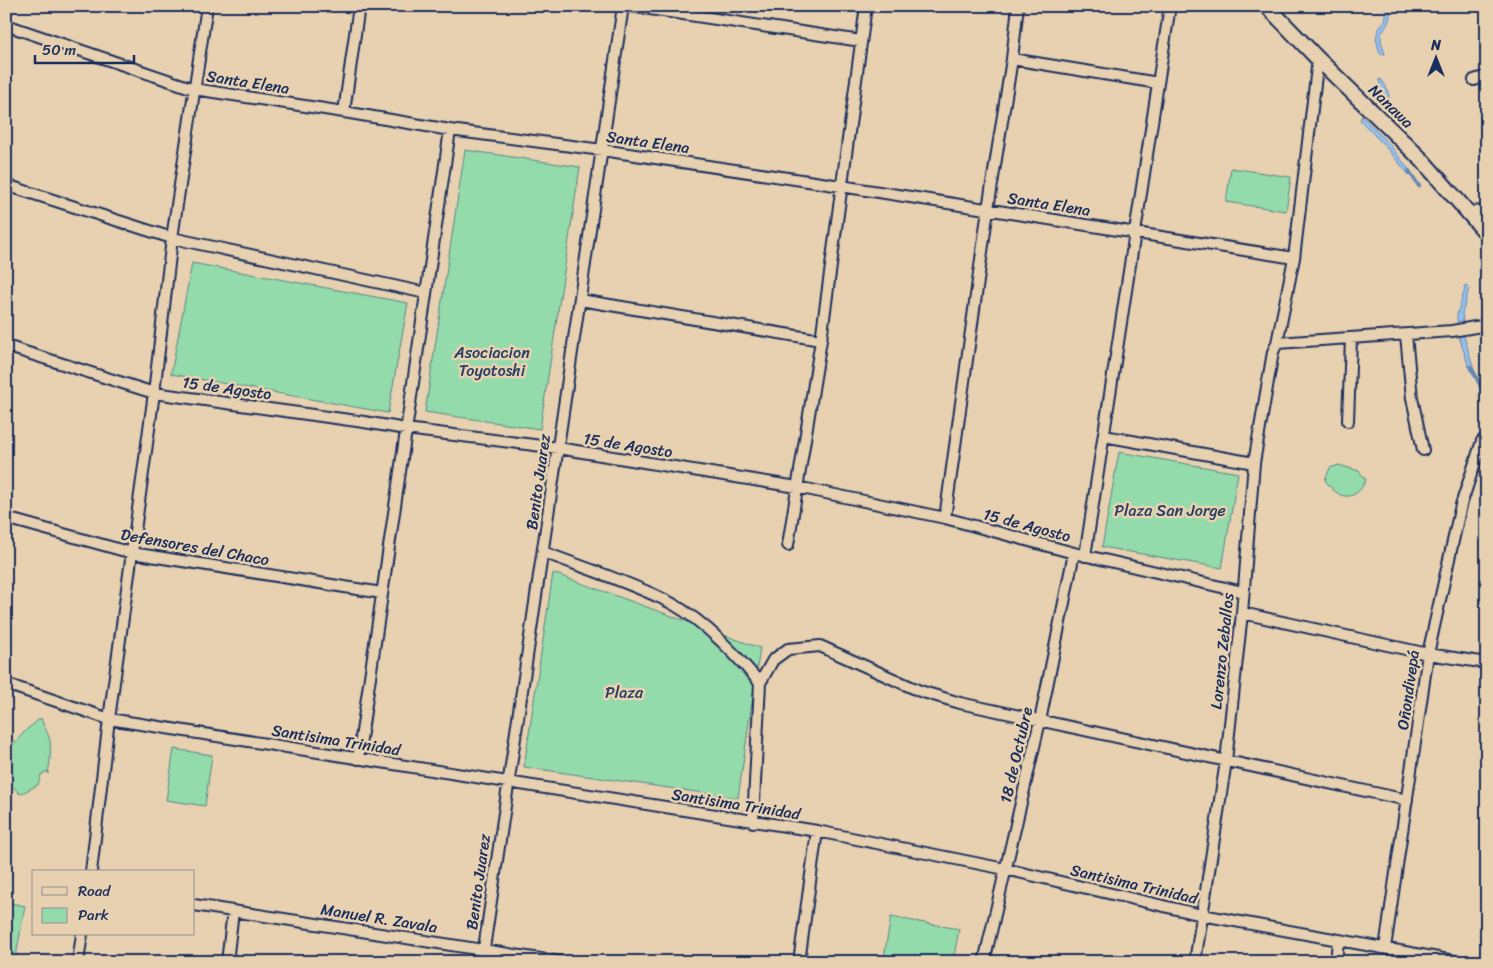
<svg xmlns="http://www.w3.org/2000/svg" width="1493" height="968" font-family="Sriracha,sans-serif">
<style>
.green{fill:#93dbaa;stroke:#578584}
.water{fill:#94c0ed;stroke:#6486b4}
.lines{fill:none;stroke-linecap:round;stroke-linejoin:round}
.stream{stroke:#6486b4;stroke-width:4}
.minor-casing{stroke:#1b2f5e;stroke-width:14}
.tertiary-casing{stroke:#1b2f5e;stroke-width:16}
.secondary-casing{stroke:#1b2f5e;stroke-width:18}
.minor{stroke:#e7d1b0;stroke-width:10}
.tertiary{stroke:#e7d1b0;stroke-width:12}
.secondary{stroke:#e7d1b0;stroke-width:14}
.labels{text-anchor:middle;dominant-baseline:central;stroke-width:5;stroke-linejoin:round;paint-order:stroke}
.street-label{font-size:16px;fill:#1b2f5e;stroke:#e7d1b0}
.park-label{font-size:16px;fill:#274066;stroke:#e7d1b0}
</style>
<rect width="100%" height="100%" fill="#e7d1b0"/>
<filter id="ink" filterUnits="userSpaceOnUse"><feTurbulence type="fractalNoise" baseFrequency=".02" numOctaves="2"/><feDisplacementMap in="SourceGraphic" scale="10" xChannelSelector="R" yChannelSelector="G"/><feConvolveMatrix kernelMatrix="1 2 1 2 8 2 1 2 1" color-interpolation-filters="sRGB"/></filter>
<g filter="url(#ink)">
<path class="green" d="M 465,150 L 580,167 L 540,429 L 425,412 Z
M 1231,168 L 1291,177 L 1286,211 L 1226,202 Z
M 192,263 L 408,303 L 388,413 L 171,374 Z
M 1119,452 L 1238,473 L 1222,568 L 1102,547 Z
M 1339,465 L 1359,471 L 1366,480 C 1355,504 1337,499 1325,480 L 1330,468 Z
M 553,573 L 760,648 L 738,798 L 524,767 Z
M 41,718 C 43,726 49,734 50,741 C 51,752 50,764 48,774 L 47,771 L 41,775 L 38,785 L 20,794 L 10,784 L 12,771 L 7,758 L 11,747 L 27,729 Z
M 174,749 L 212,755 L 205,806 L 166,800 Z
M 6,902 L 25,906 L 15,962 L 6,962 Z
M 891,917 L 959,929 L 953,962 L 883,962 Z"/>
<path class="water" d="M 1385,6 L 1388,6 C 1393,17 1388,25 1381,33 L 1381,41 L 1385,54 L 1380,54 L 1376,38 L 1378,30 L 1386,19 Z
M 1379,79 L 1382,80 C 1387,89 1391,97 1389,107 L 1380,98 L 1381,94 Z
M 1362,116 L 1388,143 L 1412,173 L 1409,175 L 1385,146 L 1360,120 Z
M 1467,285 L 1469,288 L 1462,314 L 1463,321 L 1457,322 L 1457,314 L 1465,289 L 1464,286 Z
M 1459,336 L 1464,336 L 1474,370 L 1470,371 Z"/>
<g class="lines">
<path class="stream" d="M 1409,171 L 1419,186
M 1471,367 L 1487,398"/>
<defs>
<path id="minor" d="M 630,6 L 861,41
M 6,25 L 194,89 L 344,112 L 450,130 L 602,150 L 841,186 L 1294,258
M 1012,59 L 1158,83
M 1474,80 L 1487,76
M 344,112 L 359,6
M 6,185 L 172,238 L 426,293
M 580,300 L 821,340
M 1406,335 L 1412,398 L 1423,450
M 1277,343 L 1452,331 L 1487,325
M 6,346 L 154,393 L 364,422 L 406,429 L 558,448 L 797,487 L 945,518 L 1074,553 L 1243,592
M 1348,421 L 1351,339
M 1104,436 L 1254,463
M 6,518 L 132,553 L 382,593
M 945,518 L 988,209 L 1012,59 L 1018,6
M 788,545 L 821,340 L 866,6
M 543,552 C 582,567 623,580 661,598 C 699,615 734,652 760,683 L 773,660 L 788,649 L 820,646 L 920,691 L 960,703 L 1407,800
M 1085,556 L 1170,6
M 1242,613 L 1428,654 L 1487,663
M 6,684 L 109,719 L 817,831 L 1005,869 L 1202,915 L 1460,962
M 358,759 L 450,130
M 753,822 L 760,683
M 91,872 L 109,719 L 154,393 L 172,238 L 207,6
M 194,905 L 560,962
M 1385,948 L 1428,654 L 1461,505 L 1482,441
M 78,962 L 82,934
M 227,962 L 233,911
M 482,962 L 623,6
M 799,962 L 817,831
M 984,962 L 1040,721 L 1074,553
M 1195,962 L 1226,761 L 1242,613 L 1254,463 L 1273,352 L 1277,343 L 1294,258 L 1318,59
M 1336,962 L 1338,941"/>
<path id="tertiary" d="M 1470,213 L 1487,212"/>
<path id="secondary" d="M 1267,6 L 1318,59 L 1422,160 L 1487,234"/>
</defs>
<use href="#minor" class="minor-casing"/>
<use href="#tertiary" class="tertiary-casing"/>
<use href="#secondary" class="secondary-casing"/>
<use href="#minor" class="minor"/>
<use href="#tertiary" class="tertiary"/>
<use href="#secondary" class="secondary"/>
</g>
</g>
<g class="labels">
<g class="street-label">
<text transform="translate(248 82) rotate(9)">Santa Elena</text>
<text transform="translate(1391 106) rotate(44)">Nanawa</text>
<text transform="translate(648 142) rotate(8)">Santa Elena</text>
<text transform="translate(1049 204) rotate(9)">Santa Elena</text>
<text transform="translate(227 388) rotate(8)">15 de Agosto</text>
<text transform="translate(628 445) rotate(9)">15 de Agosto</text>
<text transform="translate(538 482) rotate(-82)">Benito Juarez</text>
<text transform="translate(1027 525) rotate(15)">15 de Agosto</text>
<text transform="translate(195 547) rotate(10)">Defensores del Chaco</text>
<text transform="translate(1222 651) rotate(-84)">Lorenzo Zeballos</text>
<text transform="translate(1408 690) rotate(-82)">Oñondivepá</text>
<text transform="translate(336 740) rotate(9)">Santisima Trinidad</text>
<text transform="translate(1016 755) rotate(-77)">18 de Octubre</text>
<text transform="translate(736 804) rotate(9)">Santisima Trinidad</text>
<text transform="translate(478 882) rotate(-82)">Benito Juarez</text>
<text transform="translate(1134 884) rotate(13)">Santisima Trinidad</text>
<text transform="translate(379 918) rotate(9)">Manuel R. Zavala</text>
</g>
<g class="park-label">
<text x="492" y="352">Asociacion<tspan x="492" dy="18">Toyotoshi</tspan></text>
<text x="1170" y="510">Plaza San Jorge</text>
<text x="624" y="692">Plaza</text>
</g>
</g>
<rect width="1493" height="968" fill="none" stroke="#e7d1b0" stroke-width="25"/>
<rect x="12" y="12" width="1468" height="943" fill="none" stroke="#1b2f5e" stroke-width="2" filter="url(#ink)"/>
<rect x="32" y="870" width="162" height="65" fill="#e7d1b0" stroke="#95908f"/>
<rect x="42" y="887" width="25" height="8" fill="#e7d1b0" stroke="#95908f"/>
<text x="78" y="896" font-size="15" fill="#1b2f5e">Road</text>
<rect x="42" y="908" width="25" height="15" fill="#93dbaa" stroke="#95908f"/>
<text x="78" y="920" font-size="15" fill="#1b2f5e">Park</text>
<g transform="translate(1436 58)" stroke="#e7d1b0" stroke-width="4" paint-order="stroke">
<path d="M0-4L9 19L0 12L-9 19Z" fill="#1b2f5e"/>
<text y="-8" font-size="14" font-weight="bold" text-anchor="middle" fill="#1b2f5e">N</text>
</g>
<path d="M35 55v8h99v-8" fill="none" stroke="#1b2f5e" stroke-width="2.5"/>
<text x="42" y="55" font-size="15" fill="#1b2f5e" stroke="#e7d1b0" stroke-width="4" paint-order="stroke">50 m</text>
</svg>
